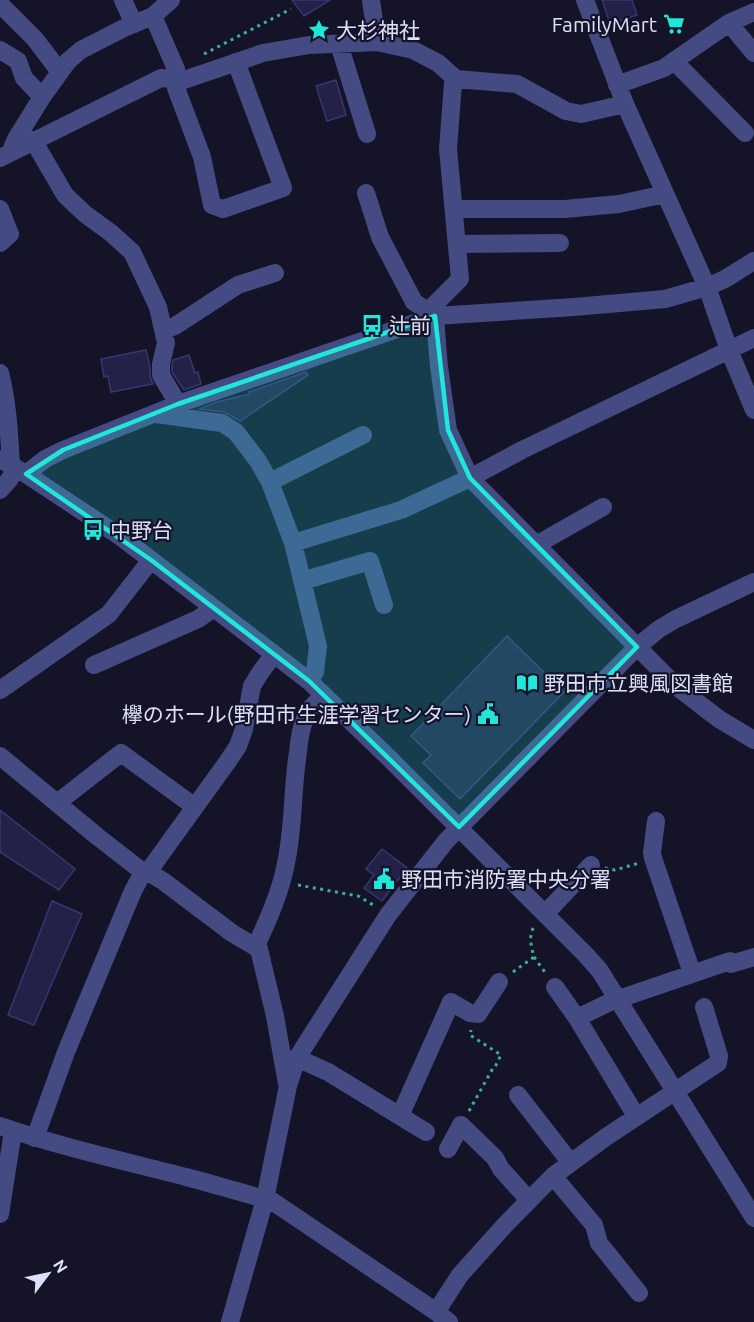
<svg xmlns="http://www.w3.org/2000/svg" width="754" height="1322" font-family="Ubuntu,'Noto Sans JP',sans-serif">
<style>
.building{fill:#232147;stroke:#383671;stroke-width:1.5}
.lines{fill:none;stroke-linecap:round;stroke-linejoin:round}
.path{stroke:#3eaf96;stroke-width:3;stroke-dasharray:3 4.5;stroke-linecap:butt}
.minor{stroke:#444b82;stroke-width:18}
.marked{fill:#1fe7da;fill-opacity:0.2;stroke:#1fe7da;stroke-width:4.5;stroke-linejoin:round}
.labels{text-anchor:middle;dominant-baseline:central;stroke-width:4.5;stroke-linejoin:round;paint-order:stroke}
.poi-label{font-size:21px;fill:#dee0fb;stroke:#141328;text-anchor:start}
</style>
<rect width="100%" height="100%" fill="#141328"/>
<path class="building" d="M 292,0 L 330,0 L 304,16 Z
M 602,0 L 632,0 L 637,15 L 616,22 L 615,19 L 609,21 Z
M 336,80 L 346,115 L 327,121 L 316,86 Z
M 146,350 L 150,367 L 150,376 L 153,384 L 111,392 L 108,376 L 104,377 L 101,359 Z
M 189,355 L 195,373 L 198,372 L 201,384 L 184,390 L 172,372 L 172,365 L 173,360 Z
M 306,372 L 308,375 L 240,421 L 224,412 L 199,409 L 217,402 L 250,394 L 249,392 Z
M 507,636 L 564,692 L 460,799 L 423,763 L 431,755 L 411,736 Z
M 0,810 L 75,869 L 59,890 L 0,852 Z
M 382,849 L 407,868 L 382,901 L 364,888 L 374,875 L 366,869 Z
M 52,901 L 82,914 L 34,1025 L 8,1015 Z"/>
<g class="lines">
<path class="path" d="M 204,54 L 291,9
M 605,868 L 615,870 L 639,863
M 298,885 L 358,896 L 375,906
M 534,957 L 547,975
M 513,972 L 534,957 C 531,946 528,935 535,925
M 469,1111 L 493,1068 L 495,1067 L 501,1055 L 470,1035 L 471,1030"/>
<path class="minor" d="M 123,0 L 134,24
M 371,0 L 377,42
M 585,0 L 625,104 L 707,287 L 729,350 L 754,410
M 0,4 L 35,39 L 60,72
M 153,16 L 176,69 L 171,79
M 729,23 L 754,53
M 339,44 L 367,134
M 0,50 L 18,61 L 24,78 L 42,97
M 674,61 L 745,133
M 456,79 L 453,83 L 448,149 L 460,279 L 434,305 L 439,367 L 448,430 L 470,478 L 676,686 L 719,719 L 754,740
M 177,80 L 176,88 L 202,157 L 212,205 L 223,209 L 283,188 L 236,62
M 617,85 L 664,68 L 729,23 L 754,12
M 33,140 L 65,195 L 85,214 L 111,233 L 132,252 L 158,307 L 166,343 L 161,364 L 161,375 L 178,404
M 11,151 L 16,139 L 42,97 L 68,61 L 81,50 L 124,28 L 153,16 L 171,0
M 0,158 L 161,78 L 184,80 L 263,53 L 309,45 L 377,42 L 413,50 L 438,63 L 456,79 L 517,84 L 566,111 L 581,114 L 625,104
M 366,193 L 380,237 L 414,302 L 435,316
M 0,209 L 10,234 L 0,243
M 454,209 L 565,209 L 619,204 L 665,194
M 458,244 L 560,243
M 165,330 L 175,326 L 238,285 L 275,273
M 0,373 C 8,404 9,433 11,465
M 156,414 L 222,423 L 236,432 L 258,461 L 270,482 L 293,543 L 318,646 L 315,672 L 309,681
M 0,459 L 26,474 L 121,537 L 309,681 L 388,757 L 586,955 L 600,971 L 754,1218
M 26,474 L 45,459 L 63,450 L 178,404 L 435,316 L 574,307 L 665,299 L 707,287 L 725,279 L 754,261
M 270,482 L 363,435
M 0,490 L 9,480 L 16,468
M 293,543 L 401,510 L 470,478 L 522,450 L 754,338
M 536,545 L 603,507
M 302,581 L 370,561 L 384,605
M 94,665 L 198,619 L 214,608
M 0,690 L 109,614 L 151,560
M 0,756 L 98,837 L 143,872 L 148,872 L 163,881 L 232,933 L 259,949 L 275,1016 L 287,1084
M 57,803 L 121,753 L 195,807
M 656,821 L 652,853 L 653,858 L 692,973
M 148,872 L 228,761 L 238,746 L 244,729 L 252,686 L 260,673 L 274,654
M 545,914 L 591,865
M 256,946 C 268,920 281,891 286,863 C 294,827 292,789 298,752 C 299,740 301,727 306,716 C 309,708 317,701 324,695
M 555,987 L 577,1018
M 297,1058 L 328,1072 L 426,1132
M 518,1095 L 570,1162
M 400,1116 L 451,1002 L 470,1013 L 478,1014 L 499,982
M 636,1116 L 577,1018 L 610,1002 L 730,961 L 731,964 L 754,957
M 0,1126 C 61,1147 124,1161 186,1177 C 213,1184 239,1192 265,1199
M 35,1138 L 66,1052 L 133,891 L 143,872
M 448,1149 L 461,1125 L 495,1158 L 501,1169 L 529,1200
M 553,1176 L 594,1225 L 599,1243 L 639,1293
M 266,1197 L 435,1311 L 449,1322
M 0,1214 L 13,1131
M 436,1312 L 460,1275 L 504,1226 L 553,1176 L 606,1137 L 718,1063 L 719,1056 L 704,1007
M 230,1322 L 265,1199 L 288,1086 L 297,1058 L 388,915 L 446,841 L 637,647 L 659,629 L 676,619 L 754,582"/>
</g>
<path class="marked" d="M 435,316 L 448,430 L 470,478 L 637,647 L 459,827 L 309,681 L 151,560 L 26,474 L 63,450 L 178,404 Z"/>
<defs>
<symbol id="supermarket-bare" viewBox="-9 -9 18 18"><path d="M-6-5.5h2.5l.6 2H6L4.5 2H-2.5L-4.4-4H-6ZM-1.5 3.2a1.3 1.3 0 1 0 .1 0ZM3 3.2a1.3 1.3 0 1 0 .1 0Z" fill="#1fe7da" stroke="#141328" stroke-width="2.5" paint-order="stroke"/></symbol>
<symbol id="sight-bare" viewBox="-9 -9 18 18"><path d="M0-6L1.8-2.2L6-1.7L2.9 1.2L3.7 5.4L0 3.3L-3.7 5.4L-2.9 1.2L-6-1.7L-1.8-2.2Z" fill="#1fe7da" stroke="#141328" stroke-width="2.5" paint-order="stroke"/></symbol>
<symbol id="bus-bare" viewBox="-9 -9 18 18"><path d="M-5-6H5V4H4V6H2V4H-2V6H-4V4H-5ZM-3.5-4V0h7V-4ZM-3.5 1.2v1.5H-2V1.2ZM2 1.2v1.5H3.5V1.2Z" fill="#1fe7da" stroke="#141328" stroke-width="2.5" paint-order="stroke"/></symbol>
<symbol id="library-bare" viewBox="-9 -9 18 18"><path d="M-6-4Q-3-5.5-.7-3.5V5Q-3 3-6 4ZM6-4Q3-5.5 .7-3.5V5Q3 3 6 4Z" fill="#1fe7da" stroke="#141328" stroke-width="2.5" paint-order="stroke"/></symbol>
<symbol id="civic-bare" viewBox="-9 -9 18 18"><path d="M-.6-6.5H3V-4.5H.6V-3L4-1V1h2V6H-6V1h2V-1L-.6-3ZM-1.2 2.5V6h2.4V2.5Z" fill="#1fe7da" stroke="#141328" stroke-width="2.5" paint-order="stroke"/></symbol>
</defs>
<g fill-rule="evenodd">
<use href="#supermarket-bare" x="659" y="9" width="30" height="30"/>
<use href="#sight-bare" x="304" y="15" width="30" height="30"/>
<use href="#bus-bare" x="357" y="310" width="30" height="30"/>
<use href="#bus-bare" x="78" y="515" width="30" height="30"/>
<use href="#library-bare" x="512" y="668" width="30" height="30"/>
<use href="#civic-bare" x="473" y="699" width="30" height="30"/>
<use href="#civic-bare" x="369" y="864" width="30" height="30"/>
</g>
<g class="labels">
<g class="poi-label">
<text x="657" y="24" text-anchor="end">FamilyMart</text>
<text x="336" y="30">大杉神社</text>
<text x="389" y="325">辻前</text>
<text x="110" y="530">中野台</text>
<text x="544" y="683">野田市立興風図書館</text>
<text x="471" y="714" text-anchor="end">欅のホール(野田市生涯学習センター)</text>
<text x="401" y="879">野田市消防署中央分署</text>
</g>
</g>
<g transform="translate(48 1274) rotate(58)" stroke="#141328" stroke-width="4.5" paint-order="stroke">
<path d="M0-4.5L10 22L0 15L-10 22Z" fill="#dee0fb"/>
<text y="-9" font-size="16" font-weight="bold" text-anchor="middle" fill="#dee0fb">N</text>
</g>
</svg>
